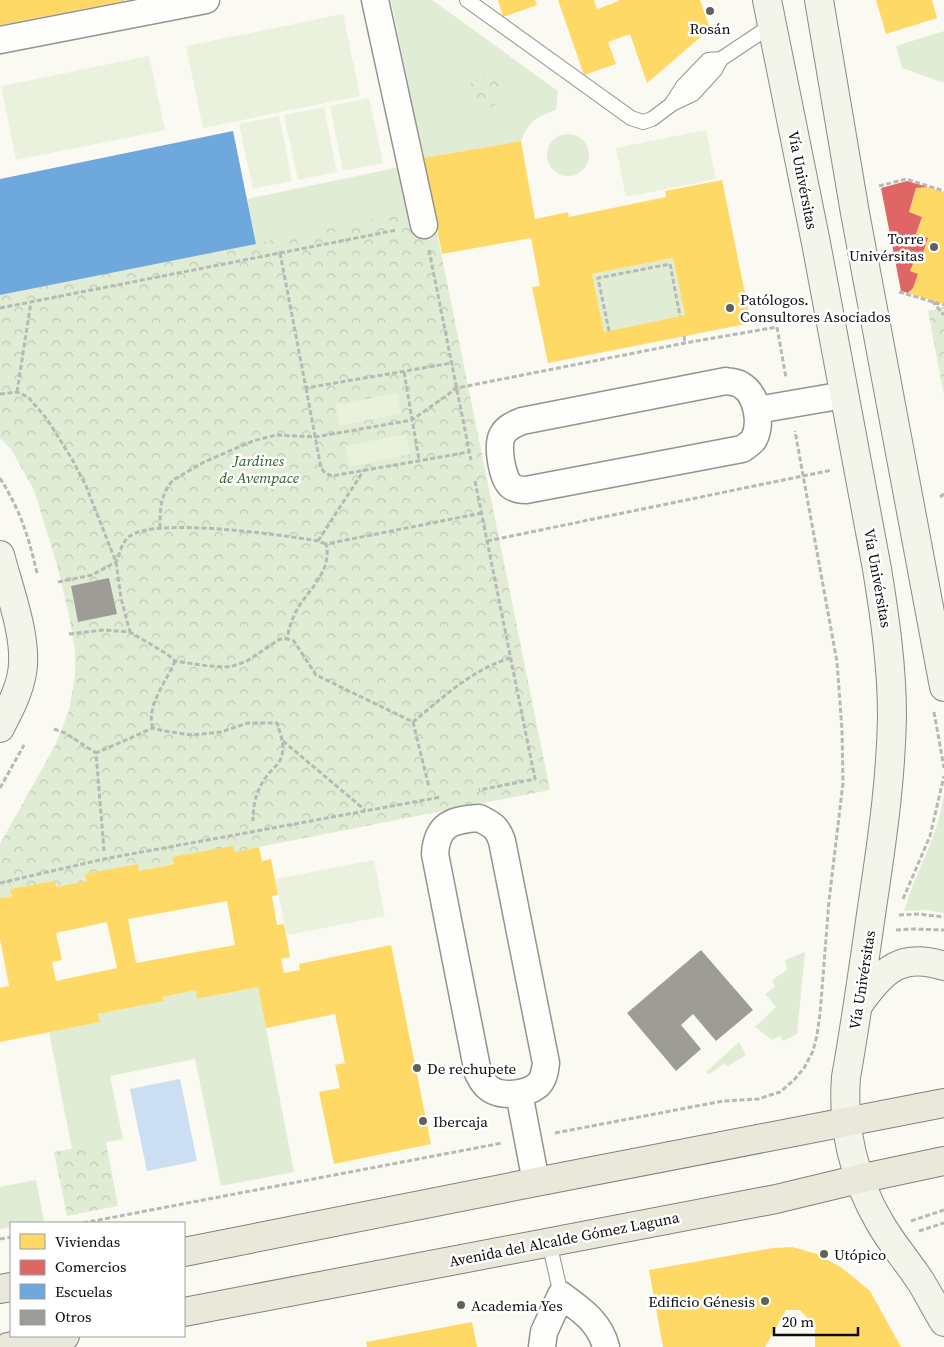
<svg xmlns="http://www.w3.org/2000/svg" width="944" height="1347" font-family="'Source Serif 4',serif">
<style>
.grass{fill:#e0edd4}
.park{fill:url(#park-crowns)}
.pitch{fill:#eaf2dd}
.water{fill:#ccdef1}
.homes{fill:#ffd966;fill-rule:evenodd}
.shops{fill:#e06666}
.schools{fill:#6fa8dc}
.building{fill:#9d9c97}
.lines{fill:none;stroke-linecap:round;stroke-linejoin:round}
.lane-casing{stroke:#949390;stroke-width:16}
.street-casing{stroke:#949390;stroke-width:29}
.secondary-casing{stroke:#8a8a87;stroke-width:30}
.primary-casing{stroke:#81817d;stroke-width:30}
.path{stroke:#b8b8b6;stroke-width:3;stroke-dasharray:5 2.5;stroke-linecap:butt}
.lane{stroke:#fefefd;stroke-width:14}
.street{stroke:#fefefd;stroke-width:26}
.secondary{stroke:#f3f4ea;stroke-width:28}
.primary{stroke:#eae8da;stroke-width:28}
.poi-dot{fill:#60605d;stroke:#fff;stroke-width:2}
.labels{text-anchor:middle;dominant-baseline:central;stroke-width:5;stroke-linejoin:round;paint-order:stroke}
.poi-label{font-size:15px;fill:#0d0d0d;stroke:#fff;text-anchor:start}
.street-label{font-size:15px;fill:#0d0d0d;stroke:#fff}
.park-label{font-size:15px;font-style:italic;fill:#285e24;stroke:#fff}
</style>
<defs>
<pattern id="park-crowns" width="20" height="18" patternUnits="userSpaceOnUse" patternTransform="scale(1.25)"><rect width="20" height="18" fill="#e0edd4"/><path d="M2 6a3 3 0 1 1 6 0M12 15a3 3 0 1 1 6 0" fill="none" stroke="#bfcab5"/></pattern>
</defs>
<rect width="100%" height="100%" fill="#faf9f2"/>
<path class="grass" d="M 391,0 L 432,0 L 558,91 L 556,110 C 536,117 529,121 521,141 L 423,158 Z
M 944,31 L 944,83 L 902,68 L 896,46 Z
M547 155a21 21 0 1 1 42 0a21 21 0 1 1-42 0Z
M 400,167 L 410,213 L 256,244 L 247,199 Z
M 673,258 L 685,315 L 604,332 L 592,274 Z
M 944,793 L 944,913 L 925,910 L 904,911 C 916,871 939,835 944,793 Z
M 805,952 L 797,1034 L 783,1041 L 780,1036 L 772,1040 L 755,1027 L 776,1007 L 765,994 L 775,987 L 772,980 L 787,970 L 785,960 Z
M 258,987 L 294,1172 L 221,1186 L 195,1059 L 110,1076 L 123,1139 L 72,1149 L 49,1032 L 99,1022 L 98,1014 L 164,1001 L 163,997 L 196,990 L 198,999 Z
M 739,1042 L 746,1055 L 728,1066 L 724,1064 L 709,1074 L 706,1072 Z
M 36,1180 L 44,1221 L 31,1223 L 11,1223 L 11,1227 L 0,1229 L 0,1187 Z"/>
<path class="park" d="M469 91a17 17 0 1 1 34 0a17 17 0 1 1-34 0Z
M 432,208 L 550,790 L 0,898 L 0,844 L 56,744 L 69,710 L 75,676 L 75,651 L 69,615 L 57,565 L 34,490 L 11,449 L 0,438 L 0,295 Z
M 944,307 L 944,395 L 928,311 Z
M 106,1142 L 118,1206 L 67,1216 L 54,1152 Z"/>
<path class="pitch" d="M 343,14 L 360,96 L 203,128 L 186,46 Z
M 149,56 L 165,130 L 16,160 L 1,86 Z
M 369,98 L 383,163 L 343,171 L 330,106 Z
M 324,107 L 337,172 L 298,180 L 284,115 Z
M 279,116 L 292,181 L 253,189 L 239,124 Z
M 706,130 L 716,179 L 626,197 L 616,148 Z
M 397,393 L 401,413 L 340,426 L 336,405 Z
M 406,434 L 410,454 L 349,467 L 345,446 Z
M 374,860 L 385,916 L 287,935 L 275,879 Z"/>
<path class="water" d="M 180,1079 L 197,1161 L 147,1171 L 130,1089 Z"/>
<path class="homes" d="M 0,0 L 124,0 L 124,1 L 0,25 Z
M 498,0 L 535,0 L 537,5 L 503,17 Z
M 558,0 L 594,0 L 597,9 L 619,1 L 618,0 L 700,0 L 710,29 L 647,83 L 630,34 L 608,42 L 616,64 L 584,75 Z
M 876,0 L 932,0 L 937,18 L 886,34 Z
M 521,141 L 535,219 L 568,212 L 569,217 L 666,197 L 665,191 L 722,180 L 751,323 L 548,363 L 532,287 L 540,286 L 531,238 L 442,254 L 423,158 ZM 673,258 L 685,315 L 604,332 L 592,274 Z
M 928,187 L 944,192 L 944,304 L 908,293 L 913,288 L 918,274 L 910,271 L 916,257 L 921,259 L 928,238 L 916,234 L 922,217 L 909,212 L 916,188 Z
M 233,846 L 234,852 L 259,847 L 262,861 L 271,859 L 278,895 L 272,896 L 277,925 L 284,924 L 290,957 L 281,959 L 284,973 L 300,970 L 299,964 L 391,945 L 431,1144 L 334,1164 L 319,1092 L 340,1088 L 335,1065 L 345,1063 L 335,1014 L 266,1028 L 258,987 L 197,999 L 196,990 L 163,997 L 164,1001 L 98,1014 L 100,1022 L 0,1042 L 0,988 L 9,986 L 0,939 L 0,898 L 12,896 L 10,889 L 55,881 L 56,887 L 87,881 L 85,874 L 138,864 L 139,871 L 174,864 L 172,857 ZM 227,901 L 235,945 L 136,963 L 128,919 ZM 107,922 L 117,968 L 56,981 L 52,962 L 62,960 L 56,933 Z
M 792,1247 L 817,1254 L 842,1268 L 870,1291 L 901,1347 L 815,1347 L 815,1326 L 800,1310 L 786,1310 L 765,1347 L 663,1347 L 649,1270 L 773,1248 Z
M 472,1322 L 477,1347 L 367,1347 L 366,1342 Z"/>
<path class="shops" d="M 907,181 L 928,187 L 916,188 L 909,212 L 922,217 L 916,234 L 928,238 L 921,259 L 916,257 L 910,271 L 918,274 L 913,288 L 908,293 L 901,291 L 881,188 Z"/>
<path class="schools" d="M 233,131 L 256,244 L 0,295 L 0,179 Z"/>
<path class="building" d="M 109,578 L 117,614 L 78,622 L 71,586 Z
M 701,950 L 753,1010 L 716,1041 L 693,1014 L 681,1025 L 701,1049 L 676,1071 L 627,1013 Z"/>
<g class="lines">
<defs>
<path id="lane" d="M 467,0 L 631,118 L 643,122 L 652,119 L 672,104 L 693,94 L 715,70 L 721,59
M 672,103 L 683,86 L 708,60 L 721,59 L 772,25
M 549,1242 L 561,1295"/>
<path id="street" d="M 375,0 L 424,225
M 0,40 L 206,0
M 726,381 C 730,382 737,382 741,385 C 757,394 762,423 754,439 C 752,443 746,446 742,449 L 526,490 C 521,490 515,489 511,486 C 502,479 496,443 503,434 C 507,427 515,424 522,421 Z
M 757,410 L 844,395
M 479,818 C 493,825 497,827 502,841 L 546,1063 C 545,1071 544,1079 538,1085 C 526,1095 502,1097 490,1089 C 484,1085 481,1079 478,1073 L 435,854 C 437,824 452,820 479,818 Z
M 519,1093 L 536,1182
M 542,1347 L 544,1332 L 561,1295 C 580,1309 600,1322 606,1347"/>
<path id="secondary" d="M 767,0 L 816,243 L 877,569 C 885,618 892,667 892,716 C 891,776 883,834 874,894 C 865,955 857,1016 846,1077 C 842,1128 854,1179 880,1223 C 892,1244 908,1262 921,1282 C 929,1295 936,1309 944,1322
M 819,0 L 855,213 L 944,687
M 0,555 C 9,590 30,643 21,678 C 17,696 8,712 0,728
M 859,1004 C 883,970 901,952 944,966"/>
<path id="primary" d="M 184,1252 L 536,1182 L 944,1103
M 0,1289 L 11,1287
M 184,1312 L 776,1199 L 859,1179 L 944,1161
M 8,1347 L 65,1336"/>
</defs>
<use href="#lane" class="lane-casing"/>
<use href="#street" class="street-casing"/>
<use href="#secondary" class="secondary-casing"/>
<use href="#primary" class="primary-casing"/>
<path class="path" d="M 879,186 L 906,179 L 944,191
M 429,250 L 471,460
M 280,253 L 306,388 L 452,363
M 899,292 L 944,305
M 932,301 L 944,315
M 0,308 L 397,230
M 609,331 L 598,278 L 670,264 L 680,316
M 684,336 L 685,343
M 404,372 L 419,460
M 306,388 L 321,468 L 325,473 L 332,476 L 469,452
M 17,392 L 31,302
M 0,394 L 17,392 L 28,397 L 47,419 L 72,459 L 86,486 L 116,562 L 121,598 L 130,632
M 0,478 C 21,512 28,535 37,573
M 475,481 L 535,779 L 479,790
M 940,497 L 944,494
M 482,513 L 326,544 C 332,569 312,587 299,606 C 293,616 289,627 287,639 L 294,641 L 316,675 L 413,722 C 442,698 474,668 511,658
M 160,528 C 160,510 160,495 173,480 L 204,462 L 253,441 L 276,435 L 315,437 L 412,420 L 457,388 L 685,343 L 777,327 L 786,378
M 318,541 L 364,470
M 487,541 L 832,470
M 58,582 L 92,575 L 116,562 C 120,553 122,541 130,536 C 156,517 283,535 318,541 L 326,544
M 69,634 L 104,630 L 130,632 L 167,654 L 175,661 L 208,666 L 230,667 L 247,661 L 280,639 L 287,639
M 934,712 L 944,768
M 413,722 L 429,787
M 153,728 C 145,707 168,679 175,661
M 54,729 L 65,733 L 96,753
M 283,741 L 365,810
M 0,788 L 24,745
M 104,851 L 96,753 L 153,728 L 164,731 L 192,735 L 221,732 L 248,723 L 277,723 C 280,734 286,746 281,758 C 279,764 273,769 269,773 C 257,788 253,802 253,821
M 0,883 L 104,859 L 441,797
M 903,899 L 930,836 L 944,776
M 899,915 L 919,914 L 944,917
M 896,930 L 913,929 L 944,930
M 555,1133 L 723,1101 L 758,1099 L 780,1092 L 794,1080 L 804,1068 L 813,1051 L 817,1035 L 820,1014 L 829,901 L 843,783 L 842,730 L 837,662 L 795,431
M 911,1221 L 944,1210
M 83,1223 L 502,1143
M 919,1231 L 944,1223
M 0,1239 L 11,1237"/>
<use href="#lane" class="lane"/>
<use href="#street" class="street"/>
<use href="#secondary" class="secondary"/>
<use href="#primary" class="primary"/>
</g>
<g class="poi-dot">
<circle cx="710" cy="11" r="5"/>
<circle cx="934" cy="247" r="5"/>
<circle cx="730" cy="308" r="5"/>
<circle cx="417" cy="1068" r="5"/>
<circle cx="423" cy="1121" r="5"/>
<circle cx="824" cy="1254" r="5"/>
<circle cx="765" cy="1301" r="5"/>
<circle cx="461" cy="1305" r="5"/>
</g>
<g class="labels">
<g class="poi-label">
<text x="710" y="28" text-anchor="middle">Rosán</text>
<text x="924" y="238" text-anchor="end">Torre<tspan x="924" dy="17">Univérsitas</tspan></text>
<text x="740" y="299">Patólogos.<tspan x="740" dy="17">Consultores Asociados</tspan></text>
<text x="427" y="1068">De rechupete</text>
<text x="433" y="1121">Ibercaja</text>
<text x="834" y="1254">Utópico</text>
<text x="755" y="1301" text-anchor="end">Edificio Génesis</text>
<text x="471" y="1305">Academia Yes</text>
</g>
<g class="street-label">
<text transform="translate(803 180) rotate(79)">Vía Univérsitas</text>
<text transform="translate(878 578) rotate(80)">Vía Univérsitas</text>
<text transform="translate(862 980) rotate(-81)">Vía Univérsitas</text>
<text transform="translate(564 1239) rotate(-11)">Avenida del Alcalde Gómez Laguna</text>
</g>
<g class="park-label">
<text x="259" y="460">Jardines<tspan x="259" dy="17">de Avempace</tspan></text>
</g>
</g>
<rect x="10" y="1222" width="175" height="115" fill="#ffffff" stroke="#9e9e9e"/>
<rect x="20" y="1234" width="25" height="15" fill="#ffd966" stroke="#9e9e9e"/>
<text x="55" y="1247" font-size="15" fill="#0d0d0d">Viviendas</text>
<rect x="20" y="1260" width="25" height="15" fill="#e06666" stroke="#9e9e9e"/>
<text x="55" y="1272" font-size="15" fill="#0d0d0d">Comercios</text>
<rect x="20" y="1284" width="25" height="15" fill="#6fa8dc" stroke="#9e9e9e"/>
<text x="55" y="1297" font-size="15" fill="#0d0d0d">Escuelas</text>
<rect x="20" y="1310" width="25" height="15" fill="#9d9c97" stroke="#9e9e9e"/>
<text x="55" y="1322" font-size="15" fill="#0d0d0d">Otros</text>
<path d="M774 1327v8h84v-8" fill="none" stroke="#0d0d0d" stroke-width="2.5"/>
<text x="782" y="1327" font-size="15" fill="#0d0d0d" stroke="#ffffff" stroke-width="4" paint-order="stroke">20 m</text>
</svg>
